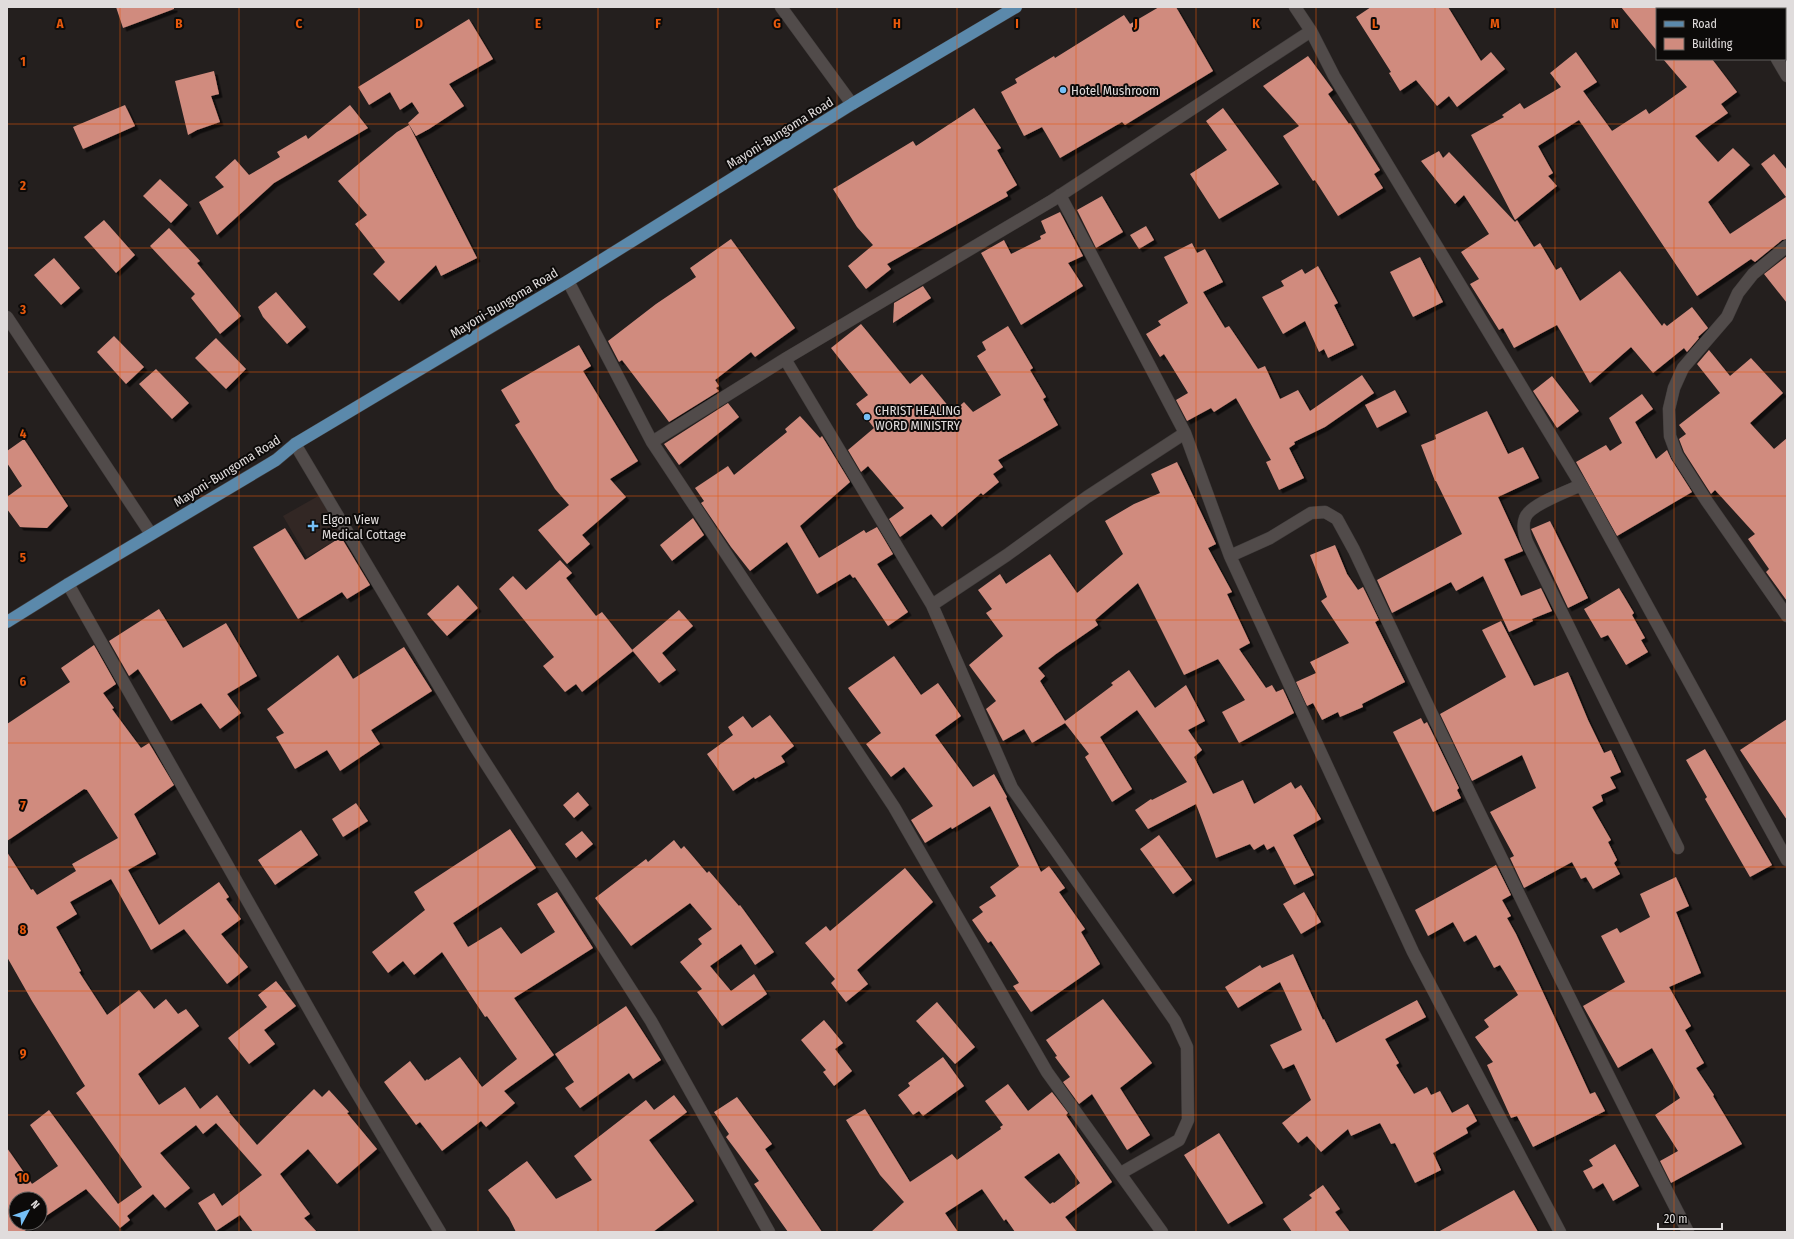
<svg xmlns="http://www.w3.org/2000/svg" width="1794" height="1239" font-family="'Fira Sans Condensed',sans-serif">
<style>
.built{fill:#322724}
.building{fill:#d08b7e;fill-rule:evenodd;filter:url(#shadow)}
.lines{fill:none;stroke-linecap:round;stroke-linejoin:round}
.minor-casing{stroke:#403c3b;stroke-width:13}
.major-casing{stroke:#403c3b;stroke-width:13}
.minor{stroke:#514b4a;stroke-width:12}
.major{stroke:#5b89ab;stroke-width:12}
.grid{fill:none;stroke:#e8590c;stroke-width:1;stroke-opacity:0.55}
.poi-dot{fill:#76c0f7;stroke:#0c0a09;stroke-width:1.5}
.labels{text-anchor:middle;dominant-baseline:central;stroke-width:4;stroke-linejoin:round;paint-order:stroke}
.poi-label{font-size:13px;fill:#e0dcdc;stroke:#0c0a09;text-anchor:start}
.street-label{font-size:13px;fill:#e0dcdc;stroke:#0c0a09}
.grid-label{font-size:13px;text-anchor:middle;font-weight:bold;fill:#e8590c;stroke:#0c0a09;stroke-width:4;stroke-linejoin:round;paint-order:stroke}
</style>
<defs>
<filter id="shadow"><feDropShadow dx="3.5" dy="3.5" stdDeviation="0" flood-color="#0009"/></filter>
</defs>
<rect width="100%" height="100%" fill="#241f1e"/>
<path class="built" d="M 320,495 L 343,536 L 307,557 L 283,516 Z"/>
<path class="building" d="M 116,7 L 174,7 L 174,9 L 123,28 Z
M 1159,7 L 1176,7 L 1213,71 L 1125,125 L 1122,122 L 1060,158 L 1042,127 L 1024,136 L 1001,92 L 1017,83 L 1015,79 L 1054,56 L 1055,58 L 1124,15 L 1130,24 Z
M 1371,7 L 1448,7 L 1481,61 L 1491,52 L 1505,69 L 1457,107 L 1449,96 L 1437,106 L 1416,80 L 1400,91 L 1389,73 L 1391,72 L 1356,17 Z
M 1621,7 L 1657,7 L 1657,51 Z
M 469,19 L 493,59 L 449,84 L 464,106 L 429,129 L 416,136 L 408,123 L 419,113 L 412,102 L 400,110 L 390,92 L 369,105 L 358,87 Z
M 1576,52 L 1597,82 L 1583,91 L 1612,131 L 1646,109 L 1649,114 L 1687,87 L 1663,59 L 1712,59 L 1737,92 L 1721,104 L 1728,113 L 1695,136 L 1718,162 L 1733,148 L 1750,165 L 1708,202 L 1730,234 L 1786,197 L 1761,164 L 1774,154 L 1787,170 L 1787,239 L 1782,240 L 1755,262 L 1751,259 L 1697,296 L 1579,120 L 1538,146 L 1553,173 L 1548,176 L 1557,186 L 1515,220 L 1471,135 L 1504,117 L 1502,115 L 1520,103 L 1524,109 L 1561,87 L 1550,73 Z
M 1308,56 L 1333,90 L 1328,94 L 1349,124 L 1350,123 L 1380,170 L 1374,174 L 1383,188 L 1338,216 L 1315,180 L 1313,181 L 1283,136 L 1299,126 L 1263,86 Z
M 214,71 L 219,94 L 211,96 L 220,122 L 197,130 L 188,135 L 175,81 Z
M 125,105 L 135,126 L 83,149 L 73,127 Z
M 350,105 L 368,128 L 274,183 L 217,235 L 199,202 L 224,187 L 215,177 L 235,159 L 249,175 L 280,157 L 277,152 L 306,135 L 308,139 Z
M 974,108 L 1001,148 L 997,150 L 1017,185 L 1006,192 L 1008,196 L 887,264 L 891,269 L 866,289 L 848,266 L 873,245 L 857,227 L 833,189 L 913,141 L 916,146 Z
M 1223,108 L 1279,184 L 1219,219 L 1190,174 L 1227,150 L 1206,121 Z
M 409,125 L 477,258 L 441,276 L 436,265 L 399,301 L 373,274 L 385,262 L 355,224 L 367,215 L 338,181 L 397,132 Z
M 1439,151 L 1443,158 L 1449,152 L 1515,222 L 1517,220 L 1534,247 L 1540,243 L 1556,270 L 1561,267 L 1580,301 L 1620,271 L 1662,326 L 1664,323 L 1667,326 L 1692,307 L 1708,328 L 1698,337 L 1699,338 L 1687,352 L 1684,348 L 1653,373 L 1631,347 L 1590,383 L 1557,325 L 1514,348 L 1503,328 L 1499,330 L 1470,284 L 1479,279 L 1461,252 L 1489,234 L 1464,195 L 1455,204 L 1421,161 Z
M 160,179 L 188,205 L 171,223 L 143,196 Z
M 1102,196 L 1123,232 L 1096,248 L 1077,210 Z
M 1060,212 L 1083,256 L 1068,263 L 1083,286 L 1021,325 L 981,253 L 1004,240 L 1011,254 L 1041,239 L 1040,236 L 1046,233 L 1041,221 Z
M 104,220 L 135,255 L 116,273 L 84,237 Z
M 1146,226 L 1154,240 L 1139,249 L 1130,235 Z
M 169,228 L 200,261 L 197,263 L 241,316 L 220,334 L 191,298 L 195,294 L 150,246 Z
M 731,239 L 795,328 L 755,357 L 751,352 L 715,380 L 719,386 L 716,388 L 719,391 L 669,422 L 622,360 L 619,362 L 608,341 L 656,304 L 696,277 L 690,268 Z
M 1192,243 L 1197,253 L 1205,249 L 1223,282 L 1203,292 L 1225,328 L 1229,326 L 1258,369 L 1265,366 L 1280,399 L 1298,390 L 1310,411 L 1362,375 L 1374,393 L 1325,427 L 1294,442 L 1295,444 L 1289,448 L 1304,478 L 1279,490 L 1266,462 L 1271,460 L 1236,398 L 1214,412 L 1211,408 L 1187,421 L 1176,400 L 1188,393 L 1164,354 L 1160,357 L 1146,334 L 1161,325 L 1158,321 L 1188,303 L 1164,257 Z
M 1787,256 L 1787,303 L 1764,274 Z
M 1420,257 L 1443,302 L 1413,317 L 1390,272 Z
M 54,258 L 80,288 L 61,305 L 34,275 Z
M 1318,266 L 1338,303 L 1334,305 L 1354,345 L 1328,358 L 1324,349 L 1319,352 L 1305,321 L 1283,334 L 1262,297 L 1284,286 L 1281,281 L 1302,269 L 1305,274 Z
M 923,286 L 931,298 L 893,323 L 894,303 Z
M 276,292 L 306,327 L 287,344 L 263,317 L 258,307 Z
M 861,324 L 910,384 L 922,374 L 953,412 L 964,402 L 973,412 L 1001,395 L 977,356 L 986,350 L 982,342 L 1008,326 L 1033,368 L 1030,370 L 1046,397 L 1043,399 L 1058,425 L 998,460 L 1003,467 L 993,474 L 999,482 L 983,495 L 981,493 L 942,527 L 931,514 L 900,537 L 889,519 L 904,508 L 868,466 L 861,472 L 848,450 L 874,428 L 856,404 L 868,395 L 831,348 Z
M 114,336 L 144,367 L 126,384 L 97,352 Z
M 216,338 L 246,369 L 226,389 L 195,358 Z
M 579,345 L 591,366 L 583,371 L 638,461 L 610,479 L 626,497 L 582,535 L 590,544 L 567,564 L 538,530 L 569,505 L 555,489 L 515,425 L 520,422 L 501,390 Z
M 1709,350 L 1730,376 L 1751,358 L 1783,393 L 1750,423 L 1774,449 L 1787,438 L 1787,601 L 1766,572 L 1769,569 L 1748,539 L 1755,534 L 1715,490 L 1711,494 L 1684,452 L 1679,439 L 1686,434 L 1679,425 L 1720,393 L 1697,364 Z
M 156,369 L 189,403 L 172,419 L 139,384 Z
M 1552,376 L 1579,411 L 1557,428 L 1533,391 Z
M 1395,390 L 1407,412 L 1377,428 L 1365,405 Z
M 1642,394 L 1653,409 L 1635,422 L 1656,459 L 1667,450 L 1671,459 L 1692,492 L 1617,536 L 1576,462 L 1606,445 L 1610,451 L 1622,443 L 1609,418 Z
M 728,403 L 739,417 L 679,465 L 664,444 Z
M 1487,411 L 1508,454 L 1523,447 L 1539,478 L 1498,497 L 1523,551 L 1504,559 L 1521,596 L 1541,588 L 1552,611 L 1532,619 L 1533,621 L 1509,632 L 1483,576 L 1456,591 L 1451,582 L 1392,613 L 1377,580 L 1462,534 L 1436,481 L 1435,481 L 1421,445 L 1436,439 L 1435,435 Z
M 800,416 L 820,438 L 822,436 L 850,482 L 800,526 L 819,558 L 864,530 L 866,533 L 877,527 L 893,554 L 877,564 L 908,612 L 888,626 L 855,577 L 853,578 L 850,574 L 817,594 L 787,542 L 750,571 L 731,547 L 701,503 L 704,501 L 695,488 L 728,466 L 734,475 L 787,432 L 785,429 Z
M 24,439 L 68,506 L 47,528 L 20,527 L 7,509 L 7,497 L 22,486 L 7,463 L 7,451 Z
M 1177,462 L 1216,544 L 1208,548 L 1232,592 L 1227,594 L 1250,643 L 1239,649 L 1266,688 L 1272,685 L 1276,692 L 1283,689 L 1294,713 L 1239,743 L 1222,712 L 1245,700 L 1218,659 L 1184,675 L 1138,583 L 1095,620 L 1098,625 L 1056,654 L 1038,668 L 1045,676 L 1040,681 L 1065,721 L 1113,685 L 1111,683 L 1129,670 L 1155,708 L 1186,685 L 1205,721 L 1188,730 L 1202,750 L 1194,757 L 1213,794 L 1243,780 L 1254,804 L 1291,782 L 1295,789 L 1301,785 L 1321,819 L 1293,835 L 1314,875 L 1294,885 L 1274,846 L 1267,850 L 1264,844 L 1254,850 L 1250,844 L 1216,858 L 1196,804 L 1148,829 L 1135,810 L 1151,799 L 1152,800 L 1187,782 L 1137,710 L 1100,737 L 1132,789 L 1112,802 L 1085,757 L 1089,754 L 1065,723 L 1032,743 L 1024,729 L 1003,741 L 986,709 L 996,701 L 969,665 L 1003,636 L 986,613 L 992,609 L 978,590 L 1000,574 L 1006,584 L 1050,554 L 1077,593 L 1123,554 L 1105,521 L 1134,504 L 1160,493 L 1151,474 Z
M 693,518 L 704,535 L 672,561 L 660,545 Z
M 1550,521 L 1588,598 L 1568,608 L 1532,531 L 1531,529 Z
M 285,528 L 305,560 L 341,537 L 370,585 L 347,599 L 342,592 L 298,619 L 253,547 Z
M 1335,545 L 1347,574 L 1358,590 L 1363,587 L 1379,620 L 1375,622 L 1405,682 L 1362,704 L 1363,707 L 1340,717 L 1338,712 L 1322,720 L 1313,703 L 1307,706 L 1296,682 L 1316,673 L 1310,662 L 1349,643 L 1321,601 L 1327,597 L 1310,555 Z
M 560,560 L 572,573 L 566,578 L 596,616 L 602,612 L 633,651 L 582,692 L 576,684 L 565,692 L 543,666 L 554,657 L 499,589 L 513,576 L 526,590 Z
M 458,585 L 478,608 L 447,636 L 427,614 Z
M 1619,588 L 1634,613 L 1632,615 L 1645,638 L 1641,640 L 1648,652 L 1626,665 L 1608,635 L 1601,638 L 1584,609 Z
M 159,609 L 183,648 L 226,623 L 257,676 L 227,694 L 241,713 L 220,729 L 201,703 L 171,721 L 138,669 L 129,676 L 109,641 Z
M 679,610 L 693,626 L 662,653 L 676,670 L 659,683 L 632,650 Z
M 1501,621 L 1534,686 L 1568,672 L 1588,720 L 1604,753 L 1611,750 L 1621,772 L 1610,777 L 1616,788 L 1601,795 L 1603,801 L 1592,807 L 1611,840 L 1608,842 L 1617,860 L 1614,863 L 1620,874 L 1593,889 L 1586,877 L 1581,879 L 1572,862 L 1524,888 L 1510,858 L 1514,856 L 1490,812 L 1536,788 L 1522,755 L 1472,781 L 1440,714 L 1506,677 L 1482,630 Z
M 94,645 L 116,684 L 103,693 L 114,708 L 112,709 L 141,748 L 149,743 L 174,785 L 134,814 L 156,854 L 128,870 L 159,925 L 219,882 L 229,897 L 226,899 L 241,919 L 221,934 L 248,967 L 227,984 L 184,929 L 151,950 L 111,879 L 70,902 L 77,914 L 56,927 L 81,971 L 79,972 L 107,1015 L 139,990 L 154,1009 L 166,999 L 178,1014 L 186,1009 L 199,1026 L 138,1074 L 159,1105 L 185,1087 L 200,1109 L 217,1095 L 230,1112 L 229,1112 L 257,1145 L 314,1089 L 322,1097 L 329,1090 L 349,1112 L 347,1113 L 377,1149 L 337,1184 L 308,1149 L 280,1174 L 310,1214 L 304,1218 L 317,1232 L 253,1232 L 240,1215 L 216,1231 L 198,1203 L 214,1193 L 222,1206 L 262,1175 L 216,1123 L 203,1134 L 196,1125 L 160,1153 L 190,1188 L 165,1208 L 153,1194 L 127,1216 L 130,1220 L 120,1228 L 86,1189 L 40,1220 L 40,1199 L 16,1199 L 16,1223 L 36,1223 L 23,1232 L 7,1232 L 7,1148 L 32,1184 L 58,1166 L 30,1125 L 49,1110 L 118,1204 L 142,1187 L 76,1093 L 85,1086 L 32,1001 L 7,957 L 7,852 L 31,890 L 33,889 L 37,895 L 76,871 L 72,864 L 118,838 L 87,790 L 84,789 L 7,841 L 7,724 L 70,682 L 61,668 Z
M 404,647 L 432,691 L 371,730 L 380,744 L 340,771 L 327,750 L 295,769 L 276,737 L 284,733 L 267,709 L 338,655 L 353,679 Z
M 894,656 L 921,695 L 938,683 L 961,716 L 935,735 L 973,787 L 994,774 L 1007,797 L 1006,798 L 1041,872 L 1049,866 L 1065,888 L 1059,892 L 1085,929 L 1081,932 L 1100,964 L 1031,1012 L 1013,986 L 1019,983 L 991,941 L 988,943 L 972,920 L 983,912 L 979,907 L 996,896 L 990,887 L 1019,866 L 990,806 L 952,829 L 951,827 L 925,843 L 911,820 L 933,806 L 904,767 L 891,777 L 866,744 L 881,733 L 848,688 Z
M 770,715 L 794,746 L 781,756 L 785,762 L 755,779 L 754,777 L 733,791 L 707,754 L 733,735 L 728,727 L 743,716 L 752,728 Z
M 1421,718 L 1424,724 L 1427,722 L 1459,788 L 1457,790 L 1461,798 L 1433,812 L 1393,732 Z
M 1787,719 L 1787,820 L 1740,750 Z
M 1705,749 L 1772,865 L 1750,877 L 1705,799 L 1707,797 L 1686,760 Z
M 578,792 L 589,805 L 574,818 L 563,805 Z
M 356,803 L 368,821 L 343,837 L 332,819 Z
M 510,829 L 536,868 L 453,923 L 468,947 L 501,927 L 521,954 L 555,932 L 537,904 L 557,892 L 593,948 L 514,998 L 554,1055 L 504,1091 L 515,1103 L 486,1127 L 481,1121 L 442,1151 L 420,1122 L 416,1125 L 384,1082 L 410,1061 L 425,1081 L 427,1079 L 428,1080 L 460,1057 L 482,1087 L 517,1059 L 487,1016 L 485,1017 L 442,952 L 414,975 L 403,961 L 388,973 L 372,952 L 425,910 L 414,892 Z
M 301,830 L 318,855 L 275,885 L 258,860 Z
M 582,831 L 593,844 L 576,858 L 565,844 Z
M 1159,835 L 1192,880 L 1173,894 L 1140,849 Z
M 674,840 L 681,849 L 684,846 L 707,873 L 709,871 L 739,906 L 740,905 L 774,952 L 755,965 L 741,944 L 710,966 L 731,991 L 754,974 L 767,994 L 722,1026 L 697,992 L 702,989 L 680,962 L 702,944 L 698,939 L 712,929 L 690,903 L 631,946 L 595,898 L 646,859 L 648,862 Z
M 1496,865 L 1511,895 L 1502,900 L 1511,916 L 1507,918 L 1516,934 L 1590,1094 L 1595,1092 L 1605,1111 L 1533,1147 L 1517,1116 L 1511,1118 L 1487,1065 L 1493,1062 L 1475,1037 L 1489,1027 L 1484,1020 L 1518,995 L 1500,965 L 1494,968 L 1476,935 L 1464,942 L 1453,922 L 1428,936 L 1415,910 Z
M 905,868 L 933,902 L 857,970 L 868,984 L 846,1002 L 831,983 L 835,979 L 805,943 L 826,926 L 830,931 Z
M 1676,877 L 1689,906 L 1676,912 L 1701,973 L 1669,987 L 1691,1026 L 1685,1030 L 1704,1063 L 1696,1068 L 1714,1095 L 1713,1096 L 1742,1144 L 1671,1183 L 1660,1161 L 1678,1151 L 1655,1115 L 1680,1098 L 1652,1048 L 1618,1068 L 1583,1006 L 1625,982 L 1601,936 L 1617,928 L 1620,933 L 1650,917 L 1640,894 Z
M 1304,892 L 1321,922 L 1301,934 L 1283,904 Z
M 1293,954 L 1323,1020 L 1324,1019 L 1336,1043 L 1417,1000 L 1426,1017 L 1385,1039 L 1399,1063 L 1396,1065 L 1414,1094 L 1427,1087 L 1431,1095 L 1440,1091 L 1452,1113 L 1468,1104 L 1477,1121 L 1466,1128 L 1468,1133 L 1433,1153 L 1441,1170 L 1415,1183 L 1395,1143 L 1391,1144 L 1380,1123 L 1351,1136 L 1348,1129 L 1321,1152 L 1307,1136 L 1298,1143 L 1282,1123 L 1311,1100 L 1294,1064 L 1283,1069 L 1270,1045 L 1302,1030 L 1280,982 L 1238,1008 L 1225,987 L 1260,965 L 1262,968 Z
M 276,981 L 296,1006 L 264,1030 L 275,1044 L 249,1064 L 228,1038 L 267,1007 L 258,995 Z
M 1103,999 L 1152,1063 L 1120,1088 L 1150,1135 L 1127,1150 L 1092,1094 L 1079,1104 L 1063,1082 L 1070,1077 L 1055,1057 L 1057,1056 L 1046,1040 Z
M 937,1002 L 975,1047 L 955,1064 L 916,1021 Z
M 626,1006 L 661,1060 L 633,1079 L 629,1073 L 580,1108 L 565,1088 L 574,1082 L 555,1054 Z
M 824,1020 L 843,1043 L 835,1049 L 852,1071 L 834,1086 L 823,1072 L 826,1070 L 801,1040 Z
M 943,1057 L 964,1086 L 923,1116 L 919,1111 L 913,1115 L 898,1095 L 910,1086 L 908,1083 Z
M 1008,1084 L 1028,1111 L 1052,1092 L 1068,1113 L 1066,1115 L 1112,1182 L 1065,1217 L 1077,1232 L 1015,1232 L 1006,1219 L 1004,1221 L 982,1189 L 945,1213 L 958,1232 L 871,1232 L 904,1202 L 880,1175 L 846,1120 L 865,1109 L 910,1182 L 952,1154 L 957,1160 L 1001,1129 L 1000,1127 L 1003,1125 L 985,1101 ZM 1059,1153 L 1080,1183 L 1054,1203 L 1053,1202 L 1050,1204 L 1024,1177 Z
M 674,1095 L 687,1112 L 649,1140 L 694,1201 L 653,1232 L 516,1232 L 509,1218 L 488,1190 L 527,1161 L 556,1199 L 592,1180 L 574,1156 L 646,1100 L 654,1110 Z
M 737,1097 L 772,1144 L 765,1149 L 822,1232 L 788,1232 L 754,1184 L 759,1181 L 726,1137 L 729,1134 L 714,1112 Z
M 1219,1133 L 1263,1203 L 1228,1224 L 1184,1155 Z
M 1615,1144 L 1639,1186 L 1613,1201 L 1603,1183 L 1593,1189 L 1583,1171 L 1593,1166 L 1589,1160 Z
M 1323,1185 L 1340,1209 L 1335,1212 L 1350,1232 L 1292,1232 L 1283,1219 L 1312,1198 L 1309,1195 Z
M 1514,1190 L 1538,1232 L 1438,1232 Z"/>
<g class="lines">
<defs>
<path id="minor" d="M 781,7 L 852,104
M 1745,7 L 1746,9
M 1311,31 L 1334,76 L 1581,485 C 1568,491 1529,505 1525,518 C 1522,526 1524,534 1527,542 L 1678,848
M 1777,59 L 1787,76
M 1060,195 L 1185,433 L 1230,556 L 1413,952 L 1560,1232
M 1787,246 L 1753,274 L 1738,293 L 1727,317 L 1683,368 L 1674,388 L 1669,409 L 1670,436 L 1677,455 L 1706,500 L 1787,616
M 568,281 L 652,442 L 894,807 L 1047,1072 L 1162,1232
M 7,317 L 151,534
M 652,442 L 785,359
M 295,444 L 474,745 L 651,1021 L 769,1232
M 1581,485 L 1787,860
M 1230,556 L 1270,538 L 1311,513 L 1325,512 L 1337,519 L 1354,550 C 1462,779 1572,1007 1688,1232
M 68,584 L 352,1085 L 440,1232
M 932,605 L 1007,555 L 1087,497 L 1185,433
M 1121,1173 L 1179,1140 L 1188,1120 L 1187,1047 L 1175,1021 L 1012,788 L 932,605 L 785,359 L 1053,200 L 1311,31 L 1295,7"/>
<path id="major" d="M 7,622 L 68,584 L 276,460 L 295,444 L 568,281 L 852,104 L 1016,7"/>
</defs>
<use href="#minor" class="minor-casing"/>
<use href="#major" class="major-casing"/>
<use href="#minor" class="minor"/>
<use href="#major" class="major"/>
</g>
<path class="grid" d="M 120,7 L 120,1232M 239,7 L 239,1232M 359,7 L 359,1232M 478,7 L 478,1232M 598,7 L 598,1232M 718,7 L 718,1232M 837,7 L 837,1232M 957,7 L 957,1232M 1076,7 L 1076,1232M 1196,7 L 1196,1232M 1316,7 L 1316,1232M 1435,7 L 1435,1232M 1555,7 L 1555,1232M 1674,7 L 1674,9M 1674,59 L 1674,1232M 7,124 L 1787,124M 7,248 L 1787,248M 7,372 L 1787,372M 7,496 L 1787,496M 7,620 L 1787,620M 7,743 L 1787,743M 7,867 L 1787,867M 7,991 L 1787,991M 7,1115 L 1787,1115"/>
<g class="poi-dot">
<circle cx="1063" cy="90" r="4"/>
<circle cx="867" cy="417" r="4"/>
<path d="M311 520h4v4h4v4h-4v4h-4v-4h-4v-4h4z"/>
</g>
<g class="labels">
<g class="poi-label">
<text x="1071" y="90">Hotel Mushroom</text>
<text x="875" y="410">CHRIST HEALING<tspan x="875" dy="15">WORD MINISTRY</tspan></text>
<text x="322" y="519">Elgon View<tspan x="322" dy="15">Medical Cottage</tspan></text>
</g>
<g class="street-label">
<text transform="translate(780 133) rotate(-32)">Mayoni-Bungoma Road</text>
<text transform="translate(504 303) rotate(-31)">Mayoni-Bungoma Road</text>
<text transform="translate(227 471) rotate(-32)">Mayoni-Bungoma Road</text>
</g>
</g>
<g class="grid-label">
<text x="60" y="28">A</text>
<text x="179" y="28">B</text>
<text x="299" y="28">C</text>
<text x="419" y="28">D</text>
<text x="538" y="28">E</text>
<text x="658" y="28">F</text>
<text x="777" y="28">G</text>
<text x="897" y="28">H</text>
<text x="1017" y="28">I</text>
<text x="1136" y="28">J</text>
<text x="1256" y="28">K</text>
<text x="1375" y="28">L</text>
<text x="1495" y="28">M</text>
<text x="1615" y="28">N</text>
<text x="23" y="66">1</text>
<text x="23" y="190">2</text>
<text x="23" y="314">3</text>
<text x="23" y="438">4</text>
<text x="23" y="562">5</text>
<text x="23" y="686">6</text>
<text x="23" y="810">7</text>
<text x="23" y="934">8</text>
<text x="23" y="1058">9</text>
<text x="23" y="1182">10</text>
</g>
<rect width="1794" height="1239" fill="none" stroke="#e0dcdc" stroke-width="16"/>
<rect x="1656" y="8" width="130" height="52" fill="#0c0a09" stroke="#615e5d"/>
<rect x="1664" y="21" width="20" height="6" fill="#5b89ab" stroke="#615e5d"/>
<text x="1692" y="28" font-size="12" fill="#e0dcdc">Road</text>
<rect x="1664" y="38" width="20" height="12" fill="#d08b7e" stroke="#615e5d"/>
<text x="1692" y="48" font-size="12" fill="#e0dcdc">Building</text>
<g transform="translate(28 1211) rotate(49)"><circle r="19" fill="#0c0a09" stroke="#615e5d"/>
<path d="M0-3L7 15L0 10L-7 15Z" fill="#76c0f7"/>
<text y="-6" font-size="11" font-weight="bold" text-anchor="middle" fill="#e0dcdc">N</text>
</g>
<path d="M1658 1223v6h64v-6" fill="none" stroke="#e0dcdc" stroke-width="2"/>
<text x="1664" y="1223" font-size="12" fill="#e0dcdc" stroke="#0c0a09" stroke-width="3" paint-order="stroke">20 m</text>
</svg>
